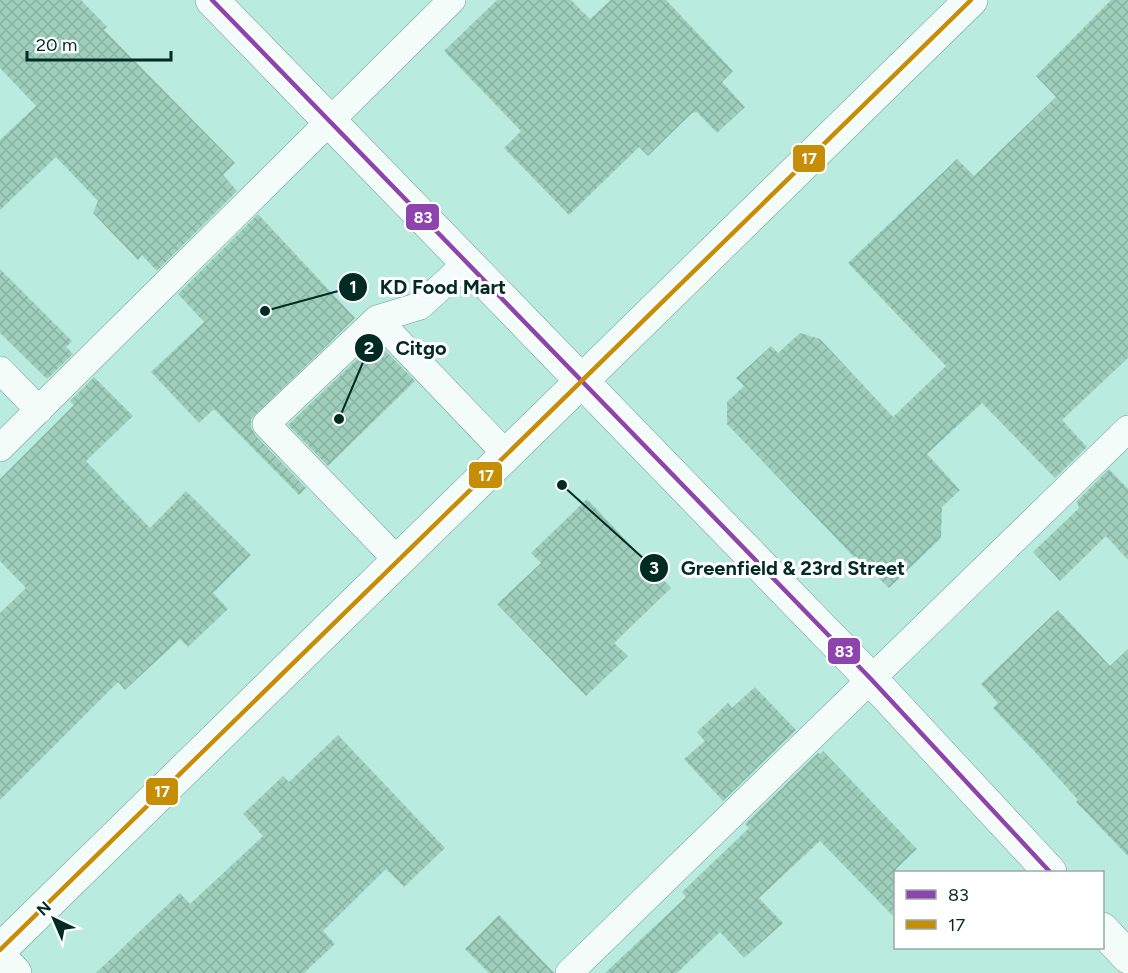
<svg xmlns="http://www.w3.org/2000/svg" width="1128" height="973" font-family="Figtree,sans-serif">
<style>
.building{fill:url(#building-cross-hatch)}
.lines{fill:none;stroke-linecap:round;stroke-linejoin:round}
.lane-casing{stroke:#739d94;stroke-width:28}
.street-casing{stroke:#739d94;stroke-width:34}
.secondary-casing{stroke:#739d94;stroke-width:34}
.lane{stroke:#f4fcfa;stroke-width:27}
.street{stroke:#f4fcfa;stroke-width:33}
.secondary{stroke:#f4fcfa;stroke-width:33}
.bus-1-casing{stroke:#fff;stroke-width:9}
.bus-2-casing{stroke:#fff;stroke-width:9}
.bus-1{stroke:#8e44ad;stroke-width:4.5}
.bus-2{stroke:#c68d07;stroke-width:4.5}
.leader{fill:none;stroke:#022b23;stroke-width:2}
.callout-dot{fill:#022b23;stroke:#fff;stroke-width:2}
.mark-label{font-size:18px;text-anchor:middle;font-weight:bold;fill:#fff}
.callout-label{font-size:20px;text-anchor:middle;font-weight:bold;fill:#022b23;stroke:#fff;stroke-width:6;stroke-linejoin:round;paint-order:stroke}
.line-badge{stroke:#fff;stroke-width:2}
.badge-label{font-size:16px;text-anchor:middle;font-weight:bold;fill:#fff}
</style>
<defs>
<pattern id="building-cross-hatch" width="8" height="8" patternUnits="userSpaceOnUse" patternTransform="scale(1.5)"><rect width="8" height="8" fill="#9fcfbc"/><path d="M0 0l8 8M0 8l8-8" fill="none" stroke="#87b2a1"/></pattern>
</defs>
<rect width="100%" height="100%" fill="#b9ebdf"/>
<path class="building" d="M 0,0 L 81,0 L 107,27 L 104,30 L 235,163 L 223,175 L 237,191 L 157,271 L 142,255 L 138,260 L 93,213 L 98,201 L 56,157 L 0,210 L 0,140 L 36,106 L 0,68 Z
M 497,0 L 571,0 L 590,19 L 611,0 L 666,0 L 733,71 L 722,82 L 745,107 L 717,133 L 697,112 L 692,113 L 648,156 L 639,147 L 569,215 L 504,148 L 521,131 L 444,51 Z
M 1111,0 L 1128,0 L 1128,358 L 1062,420 L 1087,447 L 1055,478 L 982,403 L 927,454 L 960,490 L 942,507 L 941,538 L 889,588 L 856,556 L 854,557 L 727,424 L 727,402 L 744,386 L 736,378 L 771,346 L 778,353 L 800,333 L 820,339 L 893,417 L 946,366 L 848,263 L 957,159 L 974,176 L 1056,97 L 1036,76 Z
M 258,214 L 355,318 L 251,419 L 251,427 L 255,435 L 306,488 L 299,495 L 214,409 L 199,423 L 151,372 L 204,322 L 178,294 Z
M 0,269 L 72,341 L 66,347 L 73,354 L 47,379 L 0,333 Z
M 376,341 L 415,381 L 328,466 L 288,425 Z
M 94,377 L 133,416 L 86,461 L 150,528 L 186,491 L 251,555 L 213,593 L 228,609 L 188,647 L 180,639 L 125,690 L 118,682 L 0,800 L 0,613 L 26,588 L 0,561 L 0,479 L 74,405 L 70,401 Z
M 1109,469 L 1128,489 L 1128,560 L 1106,536 L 1060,581 L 1033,552 L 1079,508 L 1077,501 Z
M 587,499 L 671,588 L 614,643 L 628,656 L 586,696 L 497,604 L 541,563 L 531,553 Z
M 1058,610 L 1110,666 L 1128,649 L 1128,856 L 1076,802 L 1078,800 L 1035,752 L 993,708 L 998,703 L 981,684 Z
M 755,687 L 796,730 L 723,801 L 684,759 L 705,741 L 697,732 L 728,703 L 732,708 Z
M 338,735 L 445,848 L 404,887 L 386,869 L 323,931 L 335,944 L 304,973 L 96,973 L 180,893 L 190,904 L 263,836 L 243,814 L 283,776 L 289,782 Z
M 823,751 L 917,849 L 896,869 L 896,919 L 820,841 L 759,898 L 783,923 L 744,958 L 720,932 L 677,973 L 605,973 L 686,897 L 682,892 L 749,828 L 745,824 L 818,753 L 820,754 Z
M 499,915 L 554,973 L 489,973 L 465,949 Z"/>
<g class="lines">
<defs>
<path id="lane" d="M 377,319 L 507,455
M 0,370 L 39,410
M 0,448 L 452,0
M 398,561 L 266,424 L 377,319 L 420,306 L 468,262
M 569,973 L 1128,429"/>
<path id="street" d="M 212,0 L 870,678 L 1050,872
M 1102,929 L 1128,957
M 0,957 L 15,973"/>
<path id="secondary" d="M 0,950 L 971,0"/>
</defs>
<use href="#lane" class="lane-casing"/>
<use href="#street" class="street-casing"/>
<use href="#secondary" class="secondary-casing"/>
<use href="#lane" class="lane"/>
<use href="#street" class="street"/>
<use href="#secondary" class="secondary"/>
<defs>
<path id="bus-1" d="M 212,0 L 870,678 L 1050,872"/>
<path id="bus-2" d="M 0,950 L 971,0"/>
</defs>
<use href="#bus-1" class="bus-1-casing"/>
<use href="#bus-2" class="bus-2-casing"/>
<use href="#bus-1" class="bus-1"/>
<use href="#bus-2" class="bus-2"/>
</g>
<path class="leader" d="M265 311L353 287M339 419L369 348M562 485L654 568"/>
<g class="callout-dot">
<circle cx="265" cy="311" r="6"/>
<circle cx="339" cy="419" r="6"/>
<circle cx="562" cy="485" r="6"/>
<circle cx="353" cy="287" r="15"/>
<circle cx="369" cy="348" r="15"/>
<circle cx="654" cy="568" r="15"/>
</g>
<g class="mark-label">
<text x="353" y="293">1</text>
<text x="369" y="354">2</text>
<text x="654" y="574">3</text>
</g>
<g class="callout-label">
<text x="443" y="294">KD Food Mart</text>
<text x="421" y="355">Citgo</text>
<text x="793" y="575">Greenfield &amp; 23rd Street</text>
</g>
<g class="line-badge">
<rect x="792" y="144" width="34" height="29" rx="6" fill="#c68d07"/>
<rect x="405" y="203" width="35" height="28" rx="6" fill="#8e44ad"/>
<rect x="468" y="461" width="35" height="28" rx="6" fill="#c68d07"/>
<rect x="827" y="637" width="34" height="28" rx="6" fill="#8e44ad"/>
<rect x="145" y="777" width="34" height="29" rx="6" fill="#c68d07"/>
</g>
<g class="badge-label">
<text x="809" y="164">17</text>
<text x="423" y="223">83</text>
<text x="486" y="481">17</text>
<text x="844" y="657">83</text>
<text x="162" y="797">17</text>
</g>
<rect x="894" y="871" width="210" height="78" fill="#ffffff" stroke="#9aaaa7" stroke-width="1.5"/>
<rect x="906" y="890" width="30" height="9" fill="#8e44ad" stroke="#9aaaa7" stroke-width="1.5"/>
<text x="948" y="901" font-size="18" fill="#022b23">83</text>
<rect x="906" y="920" width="30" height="9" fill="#c68d07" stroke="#9aaaa7" stroke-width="1.5"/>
<text x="948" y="931" font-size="18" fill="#022b23">17</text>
<g transform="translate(54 919) rotate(316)" stroke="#ffffff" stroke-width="4.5" paint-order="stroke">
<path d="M0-4.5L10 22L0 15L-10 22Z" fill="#022b23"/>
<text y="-9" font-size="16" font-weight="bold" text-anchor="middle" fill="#022b23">N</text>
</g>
<path d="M27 51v9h144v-9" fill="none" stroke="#022b23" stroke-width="3"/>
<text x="36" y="51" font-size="18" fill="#022b23" stroke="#ffffff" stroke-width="4.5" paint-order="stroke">20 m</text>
</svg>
